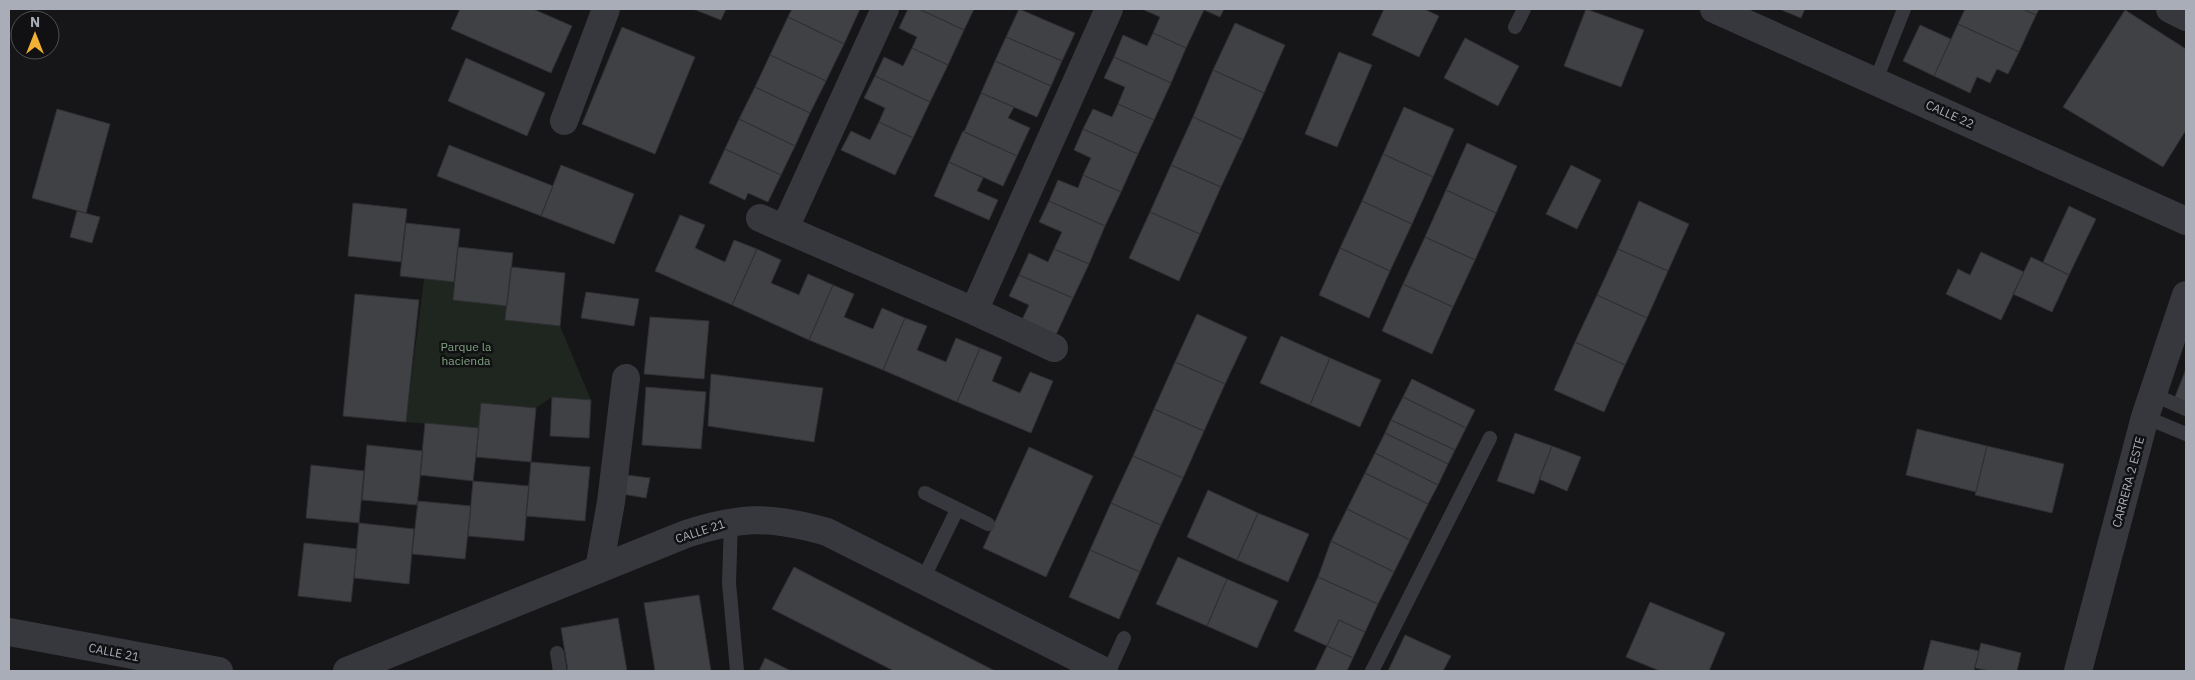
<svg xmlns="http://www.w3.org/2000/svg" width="2195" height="680" font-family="'IBM Plex Sans',sans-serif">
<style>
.green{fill:#1e261f}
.building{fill:#404145;stroke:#303034}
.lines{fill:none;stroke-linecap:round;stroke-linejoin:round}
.service{stroke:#37383d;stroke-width:14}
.minor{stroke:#37383d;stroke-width:28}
.tertiary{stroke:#37383d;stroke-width:28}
.labels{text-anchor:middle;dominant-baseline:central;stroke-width:5;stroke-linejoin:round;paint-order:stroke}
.street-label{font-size:12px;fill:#a8adb8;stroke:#111113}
.park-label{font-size:12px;fill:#7fa381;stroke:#111113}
</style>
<rect width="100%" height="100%" fill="#161618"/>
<path class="green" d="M 424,279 L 454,282 L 453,300 L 507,306 L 506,320 L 560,326 L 591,400 L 552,397 L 536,408 L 481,403 L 479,428 L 406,422 Z"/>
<path class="building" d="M 460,9 L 533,9 L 572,26 L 551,73 L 451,29 Z
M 693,9 L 726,9 L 721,20 Z
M 792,9 L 860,9 L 844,44 L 788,17 Z
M 908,9 L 919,9 L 964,30 L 948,65 L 912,48 L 917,37 L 899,28 Z
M 919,9 L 974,9 L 964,30 Z
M 1019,9 L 1075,33 L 1062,61 L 1006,37 Z
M 1142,9 L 1202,9 L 1204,10 L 1186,48 L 1153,33 L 1160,17 Z
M 1202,9 L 1224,9 L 1220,17 Z
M 1384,9 L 1424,9 L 1439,16 L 1419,57 L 1372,35 Z
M 1586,9 L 1644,30 L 1621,87 L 1564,66 Z
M 1779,9 L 1805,9 L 1801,18 Z
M 1965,9 L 2023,9 L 2036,15 L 2019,52 L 1958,24 Z
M 2023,9 L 2039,9 L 2036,15 Z
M 2125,10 L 2186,49 L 2186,130 L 2163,167 L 2063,107 Z
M 788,17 L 844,44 L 826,81 L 770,55 Z
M 1235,23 L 1285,45 L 1264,93 L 1213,70 Z
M 1958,24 L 2019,52 L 2008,74 L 1997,69 L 1990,83 L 1977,77 L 1970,93 L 1934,76 Z
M 1920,25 L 1951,39 L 1934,76 L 1903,61 Z
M 622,27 L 695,57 L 655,154 L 582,124 Z
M 1153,33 L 1186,48 L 1171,83 L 1114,57 L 1123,35 L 1147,46 Z
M 1006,37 L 1062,61 L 1051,86 L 995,61 Z
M 1465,38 L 1519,66 L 1498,106 L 1444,78 Z
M 912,48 L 948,65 L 930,102 L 875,76 L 884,57 L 903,66 Z
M 1339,52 L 1372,65 L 1337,147 L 1305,134 Z
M 770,55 L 826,81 L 810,113 L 755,87 Z
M 1114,57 L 1171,83 L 1154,120 L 1118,104 L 1125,87 L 1104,78 Z
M 466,58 L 545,93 L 527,136 L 448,101 Z
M 995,61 L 1051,86 L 1037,117 L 981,93 Z
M 1213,70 L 1264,93 L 1243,140 L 1193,117 Z
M 875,76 L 930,102 L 913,138 L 879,122 L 885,108 L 864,98 Z
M 755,87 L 810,113 L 795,146 L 739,119 Z
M 981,93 L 1014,107 L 1008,118 L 1030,128 L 1017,156 L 964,132 Z
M 1118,104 L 1154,120 L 1138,154 L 1083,129 L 1093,109 L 1112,117 Z
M 1404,107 L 1454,129 L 1433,177 L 1383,154 Z
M 57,109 L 110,124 L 86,213 L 32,198 Z
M 1193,117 L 1243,140 L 1221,187 L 1171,165 Z
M 739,119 L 795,146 L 781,175 L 725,149 Z
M 879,122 L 913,138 L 895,175 L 841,150 L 851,131 L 870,140 Z
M 1083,129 L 1138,154 L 1121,192 L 1083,175 L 1091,158 L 1074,150 Z
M 963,131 L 1017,156 L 1003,186 L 949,162 Z
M 1467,143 L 1517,166 L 1496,213 L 1446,190 Z
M 449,145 L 553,186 L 541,216 L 437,176 Z
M 725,149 L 781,175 L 768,202 L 748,193 L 745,200 L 709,183 Z
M 1383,154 L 1433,177 L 1412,224 L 1362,201 Z
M 949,162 L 983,178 L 977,191 L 998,200 L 989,220 L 934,196 Z
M 561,165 L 634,194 L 614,244 L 541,216 Z
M 1171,165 L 1221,187 L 1200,234 L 1150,212 Z
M 1571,165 L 1601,180 L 1577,229 L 1546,214 Z
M 1083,175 L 1121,192 L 1105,226 L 1049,201 L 1058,180 L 1078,188 Z
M 1446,190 L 1496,213 L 1475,260 L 1425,237 Z
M 1049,201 L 1105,226 L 1089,264 L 1054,249 L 1062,232 L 1039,222 Z
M 1362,201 L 1412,224 L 1390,271 L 1340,248 Z
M 1639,201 L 1689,224 L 1668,271 L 1618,249 Z
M 353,203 L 407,209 L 401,262 L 348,256 Z
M 2069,206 L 2096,219 L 2069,275 L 2043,262 Z
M 77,211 L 100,217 L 92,243 L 70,237 Z
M 1150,212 L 1200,234 L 1179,281 L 1129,258 Z
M 680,215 L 705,225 L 695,248 L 725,262 L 734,240 L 757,249 L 732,305 L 655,271 Z
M 406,223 L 460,229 L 454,282 L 400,276 Z
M 1425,237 L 1475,260 L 1453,307 L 1403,284 Z
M 458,247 L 513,253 L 507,306 L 453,300 Z
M 1340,248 L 1390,271 L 1369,318 L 1319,295 Z
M 757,249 L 781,260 L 771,283 L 799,295 L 808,274 L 833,285 L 809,340 L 732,305 Z
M 1054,249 L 1089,264 L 1073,298 L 1019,275 L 1029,253 L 1048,262 Z
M 1618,249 L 1668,271 L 1647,318 L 1597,295 Z
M 1981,252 L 2024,272 L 2001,320 L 1946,294 L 1958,269 L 1970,275 Z
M 2031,257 L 2069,275 L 2052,312 L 2013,294 Z
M 511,267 L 565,273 L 560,326 L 505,320 Z
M 1019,275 L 1073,298 L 1054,339 L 1020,324 L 1029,305 L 1009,296 Z
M 1403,284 L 1453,307 L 1432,354 L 1382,331 Z
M 833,285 L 854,294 L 844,317 L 873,329 L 882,308 L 905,318 L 883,370 L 809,340 Z
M 586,292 L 639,299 L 634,326 L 581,318 Z
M 355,294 L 419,300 L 406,422 L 343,416 Z
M 1597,295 L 1647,318 L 1625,365 L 1575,342 Z
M 1197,314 L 1247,337 L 1225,384 L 1175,362 Z
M 650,317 L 709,321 L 704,379 L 644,374 Z
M 905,318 L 927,326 L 917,350 L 946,362 L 956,338 L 980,348 L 957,402 L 883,370 Z
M 1281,336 L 1330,358 L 1310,405 L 1260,383 Z
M 1575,342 L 1625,365 L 1604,412 L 1554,390 Z
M 980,348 L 1002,357 L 992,381 L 1020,393 L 1030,372 L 1053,381 L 1031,433 L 957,402 Z
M 1330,358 L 1381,380 L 1360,427 L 1310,405 Z
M 1175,362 L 1225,384 L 1204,431 L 1154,409 Z
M 2186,369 L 2186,402 L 2175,397 Z
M 711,374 L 823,388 L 814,442 L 708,426 Z
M 1412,379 L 1475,410 L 1466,428 L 1403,397 Z
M 646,387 L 706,392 L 701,449 L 642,445 Z
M 552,397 L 591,400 L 589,438 L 550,436 Z
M 1403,397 L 1466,428 L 1455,450 L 1391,420 Z
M 481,403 L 536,408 L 531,462 L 476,457 Z
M 1154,409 L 1204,431 L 1183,478 L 1133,456 Z
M 1391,420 L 1455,450 L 1448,464 L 1385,433 Z
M 425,423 L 479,428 L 473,481 L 420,475 Z
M 1917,429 L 1987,446 L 1976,492 L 1906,475 Z
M 1385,433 L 1448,464 L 1438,485 L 1375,453 Z
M 1515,433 L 1552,446 L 1534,494 L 1497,481 Z
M 367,445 L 423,451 L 417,505 L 362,500 Z
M 1552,446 L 1581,457 L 1567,491 L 1539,479 Z
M 1987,446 L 2064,464 L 2052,513 L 1975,495 Z
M 1029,447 L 1093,476 L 1046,577 L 983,548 Z
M 1375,453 L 1438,485 L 1428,504 L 1365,473 Z
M 1133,456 L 1183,478 L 1161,525 L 1111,503 Z
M 531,462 L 590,467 L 585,521 L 526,516 Z
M 311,465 L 364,471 L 359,523 L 306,518 Z
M 1365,473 L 1428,504 L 1410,540 L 1347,509 Z
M 619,474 L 650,478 L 646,498 L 616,493 Z
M 473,481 L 529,486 L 524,541 L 468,536 Z
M 1208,490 L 1258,513 L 1237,560 L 1187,537 Z
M 418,501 L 471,506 L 465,559 L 412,554 Z
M 1111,503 L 1161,525 L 1140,572 L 1090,550 Z
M 1347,509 L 1410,540 L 1394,572 L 1331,541 Z
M 1258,513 L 1309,534 L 1288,582 L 1237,560 Z
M 359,523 L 414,529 L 409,584 L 354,578 Z
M 1331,541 L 1394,572 L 1378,604 L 1318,577 Z
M 304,543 L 357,549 L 351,602 L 298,596 Z
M 1090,550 L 1140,572 L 1119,619 L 1069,597 Z
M 1178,557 L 1227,579 L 1207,626 L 1156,604 Z
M 794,567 L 995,671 L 894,671 L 772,609 Z
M 1318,577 L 1378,604 L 1365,632 L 1339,620 L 1327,646 L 1294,631 Z
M 1227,579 L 1278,601 L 1257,648 L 1207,626 Z
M 699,595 L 711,671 L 655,671 L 644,603 Z
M 1650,602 L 1725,633 L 1709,671 L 1660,671 L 1626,657 Z
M 618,618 L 627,671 L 568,671 L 561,628 Z
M 1339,620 L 1365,632 L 1353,658 L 1327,646 Z
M 1405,635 L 1451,656 L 1443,671 L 1388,671 Z
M 1931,640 L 1979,651 L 1974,671 L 1923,671 Z
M 1981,643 L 2021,653 L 2017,671 L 1990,671 L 1975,668 Z
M 1327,646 L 1353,658 L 1347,671 L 1315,671 Z
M 765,658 L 791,671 L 759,671 Z"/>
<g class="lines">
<path class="service" d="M 1515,27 L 1524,9
M 1876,80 L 1904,9
M 2152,394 L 2186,409
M 2145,417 L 2186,434
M 925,493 L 988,524
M 731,521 L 729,583 L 737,671
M 922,581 L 957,510
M 557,653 L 560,671
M 1109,671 L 1124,638
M 1372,671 L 1490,438"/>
<path class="minor" d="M 1714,9 L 2186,221
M 2170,9 L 2186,17
M 564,121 L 606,9
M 760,218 L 974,311 L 1054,348
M 785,228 L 885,9
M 974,311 L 1109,9
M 599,569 L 611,502 L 626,378"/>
<path class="tertiary" d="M 9,632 L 219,671
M 347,671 L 686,534 C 741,516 771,516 827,532 L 1104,671
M 2078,671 L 2145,417 L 2186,295"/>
</g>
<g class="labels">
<g class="street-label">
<text transform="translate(1950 114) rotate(24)">CALLE 22</text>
<text transform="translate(2128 482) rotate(-75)">CARRERA 2 ESTE</text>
<text transform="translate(700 531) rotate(-18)">CALLE 21</text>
<text transform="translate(114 652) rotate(11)">CALLE 21</text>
</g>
<g class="park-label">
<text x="466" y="346">Parque la<tspan x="466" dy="14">hacienda</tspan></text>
</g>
</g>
<rect width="2195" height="680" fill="none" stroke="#a8adb8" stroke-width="20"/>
<g transform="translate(35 35)"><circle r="24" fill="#111113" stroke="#4d4f55"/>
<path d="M0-4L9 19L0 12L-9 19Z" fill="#f2b134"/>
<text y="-8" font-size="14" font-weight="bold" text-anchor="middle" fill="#a8adb8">N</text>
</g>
</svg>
